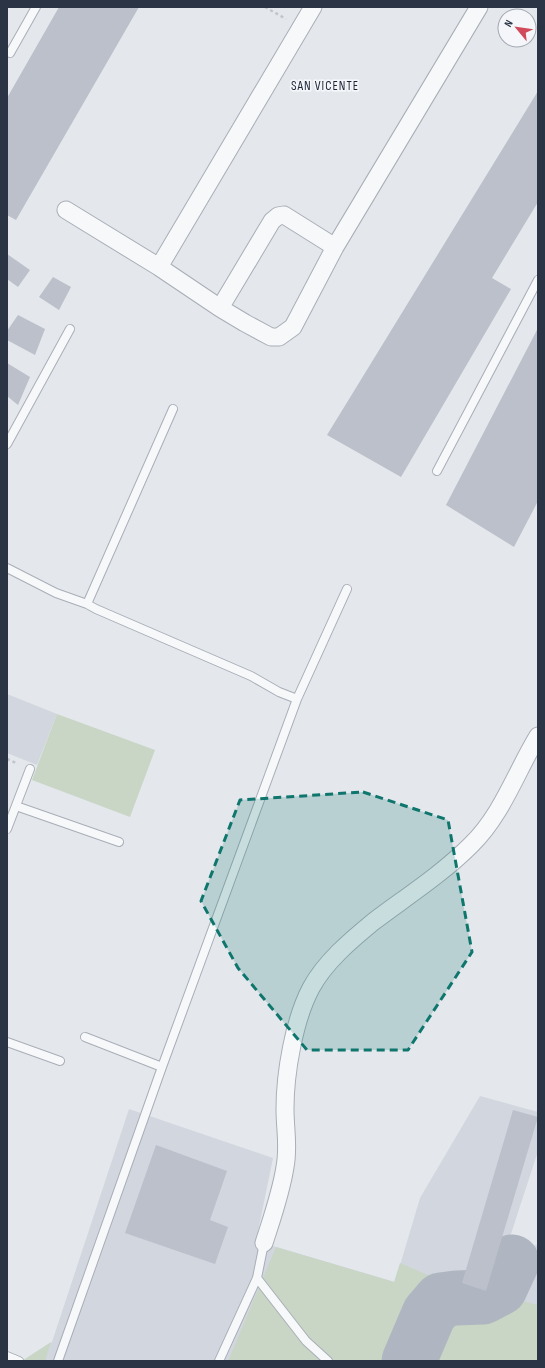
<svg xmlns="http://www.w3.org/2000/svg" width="545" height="1368" font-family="'Sofia Sans Condensed',sans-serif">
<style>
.built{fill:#d2d6de}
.green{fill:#c9d6c5}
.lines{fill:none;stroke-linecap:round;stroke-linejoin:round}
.taxiway{stroke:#b0b6c1;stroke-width:55}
.building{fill:#bbc0ca}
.lane-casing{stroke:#a9aeb7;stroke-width:10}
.street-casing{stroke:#a9aeb7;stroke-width:19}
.path{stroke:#c2c5cb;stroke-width:2.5;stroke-dasharray:3 3;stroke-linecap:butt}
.lane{stroke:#f7f8fa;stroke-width:8}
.street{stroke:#f7f8fa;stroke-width:17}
.marked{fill:#0f766e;fill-opacity:0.2;stroke:#0f766e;stroke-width:3;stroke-dasharray:8 5;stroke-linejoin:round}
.labels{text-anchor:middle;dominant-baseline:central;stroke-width:3.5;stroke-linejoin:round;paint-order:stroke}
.neighbourhood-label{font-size:13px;letter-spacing:1px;fill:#1d2536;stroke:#f4f6f9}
</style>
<rect width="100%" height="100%" fill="#e4e7ec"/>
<path class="built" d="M 7,694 L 57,714 L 37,765 L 7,753 Z
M 480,1096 L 538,1112 L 538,1151 L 510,1237 L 538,1246 L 538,1361 L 22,1361 L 52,1342 L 129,1109 L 273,1158 L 256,1241 L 395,1282 L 420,1198 Z"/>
<path class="green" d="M 57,714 L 155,750 L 130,817 L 32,780 Z
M 276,1247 L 394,1282 L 400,1263 L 437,1279 L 398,1361 L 228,1361 Z
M 500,1295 L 538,1305 L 538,1361 L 416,1361 C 422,1348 431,1320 442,1312 C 459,1301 482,1314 500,1295 Z
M 51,1342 L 45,1361 L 22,1361 Z"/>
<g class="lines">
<path class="taxiway" d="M 409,1361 L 429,1314 L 441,1300 L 456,1298 L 483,1297 L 500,1288 L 512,1262"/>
</g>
<path class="building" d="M 59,7 L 139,7 L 16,220 L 7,215 L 7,98 Z
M 538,91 L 538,202 L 492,278 L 511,289 L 401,477 L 327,435 Z
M 7,254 L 30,270 L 18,287 L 7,279 Z
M 53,277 L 71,287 L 59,310 L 39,297 Z
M 18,315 L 45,329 L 35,355 L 7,340 L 7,331 Z
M 538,328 L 538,501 L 514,547 L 446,505 Z
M 7,363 L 30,377 L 18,405 L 7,396 Z
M 513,1110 L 538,1117 L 486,1291 L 462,1283 Z
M 156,1145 L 227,1171 L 210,1220 L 228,1227 L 215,1264 L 125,1233 Z"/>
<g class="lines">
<defs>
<path id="lane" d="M 10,53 L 36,7
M 7,444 L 70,329
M 437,471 L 538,280
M 7,568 L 56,593 L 87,604
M 297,699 L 347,589
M 16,806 L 119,842
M 7,829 L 30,769
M 85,1037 L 162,1067
M 7,1042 L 60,1061
M 257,1278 L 306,1341 L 328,1361
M 7,1356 L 19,1361
M 58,1361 L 162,1067 L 297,699 L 279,692 L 251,676 L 96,609 L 87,604 L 173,409
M 219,1361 L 257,1278 L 264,1243"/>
<path id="street" d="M 66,210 L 159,267 L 220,308 L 245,323 L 271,337 L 279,337 L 293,327 L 335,247 L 479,7
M 159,267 L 313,7
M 220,308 L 272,221 L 278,216 L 284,215 L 335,247
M 264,1243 C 272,1218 281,1193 285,1167 C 289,1146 285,1130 285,1109 C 285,1073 294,1020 311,988 C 325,962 350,941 373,922 C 406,897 442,874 471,845 C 502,815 516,772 538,736"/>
</defs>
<use href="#lane" class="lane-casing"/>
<use href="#street" class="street-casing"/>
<path class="path" d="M 265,7 L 286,19
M 7,759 L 18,764"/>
<use href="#lane" class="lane"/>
<use href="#street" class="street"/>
</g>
<path class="marked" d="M 363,792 L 448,820 L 472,952 L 408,1050 L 307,1050 L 238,968 L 201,901 L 240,800 Z"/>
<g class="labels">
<g class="neighbourhood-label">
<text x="325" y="86">SAN VICENTE</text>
</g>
</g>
<rect width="545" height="1368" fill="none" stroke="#2b3445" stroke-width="16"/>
<g transform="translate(517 28) rotate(299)"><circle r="19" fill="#f4f6f9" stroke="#a4a8b1"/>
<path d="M0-3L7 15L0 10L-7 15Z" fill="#d1495b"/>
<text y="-6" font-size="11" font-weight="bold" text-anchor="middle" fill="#2b3445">N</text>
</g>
</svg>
